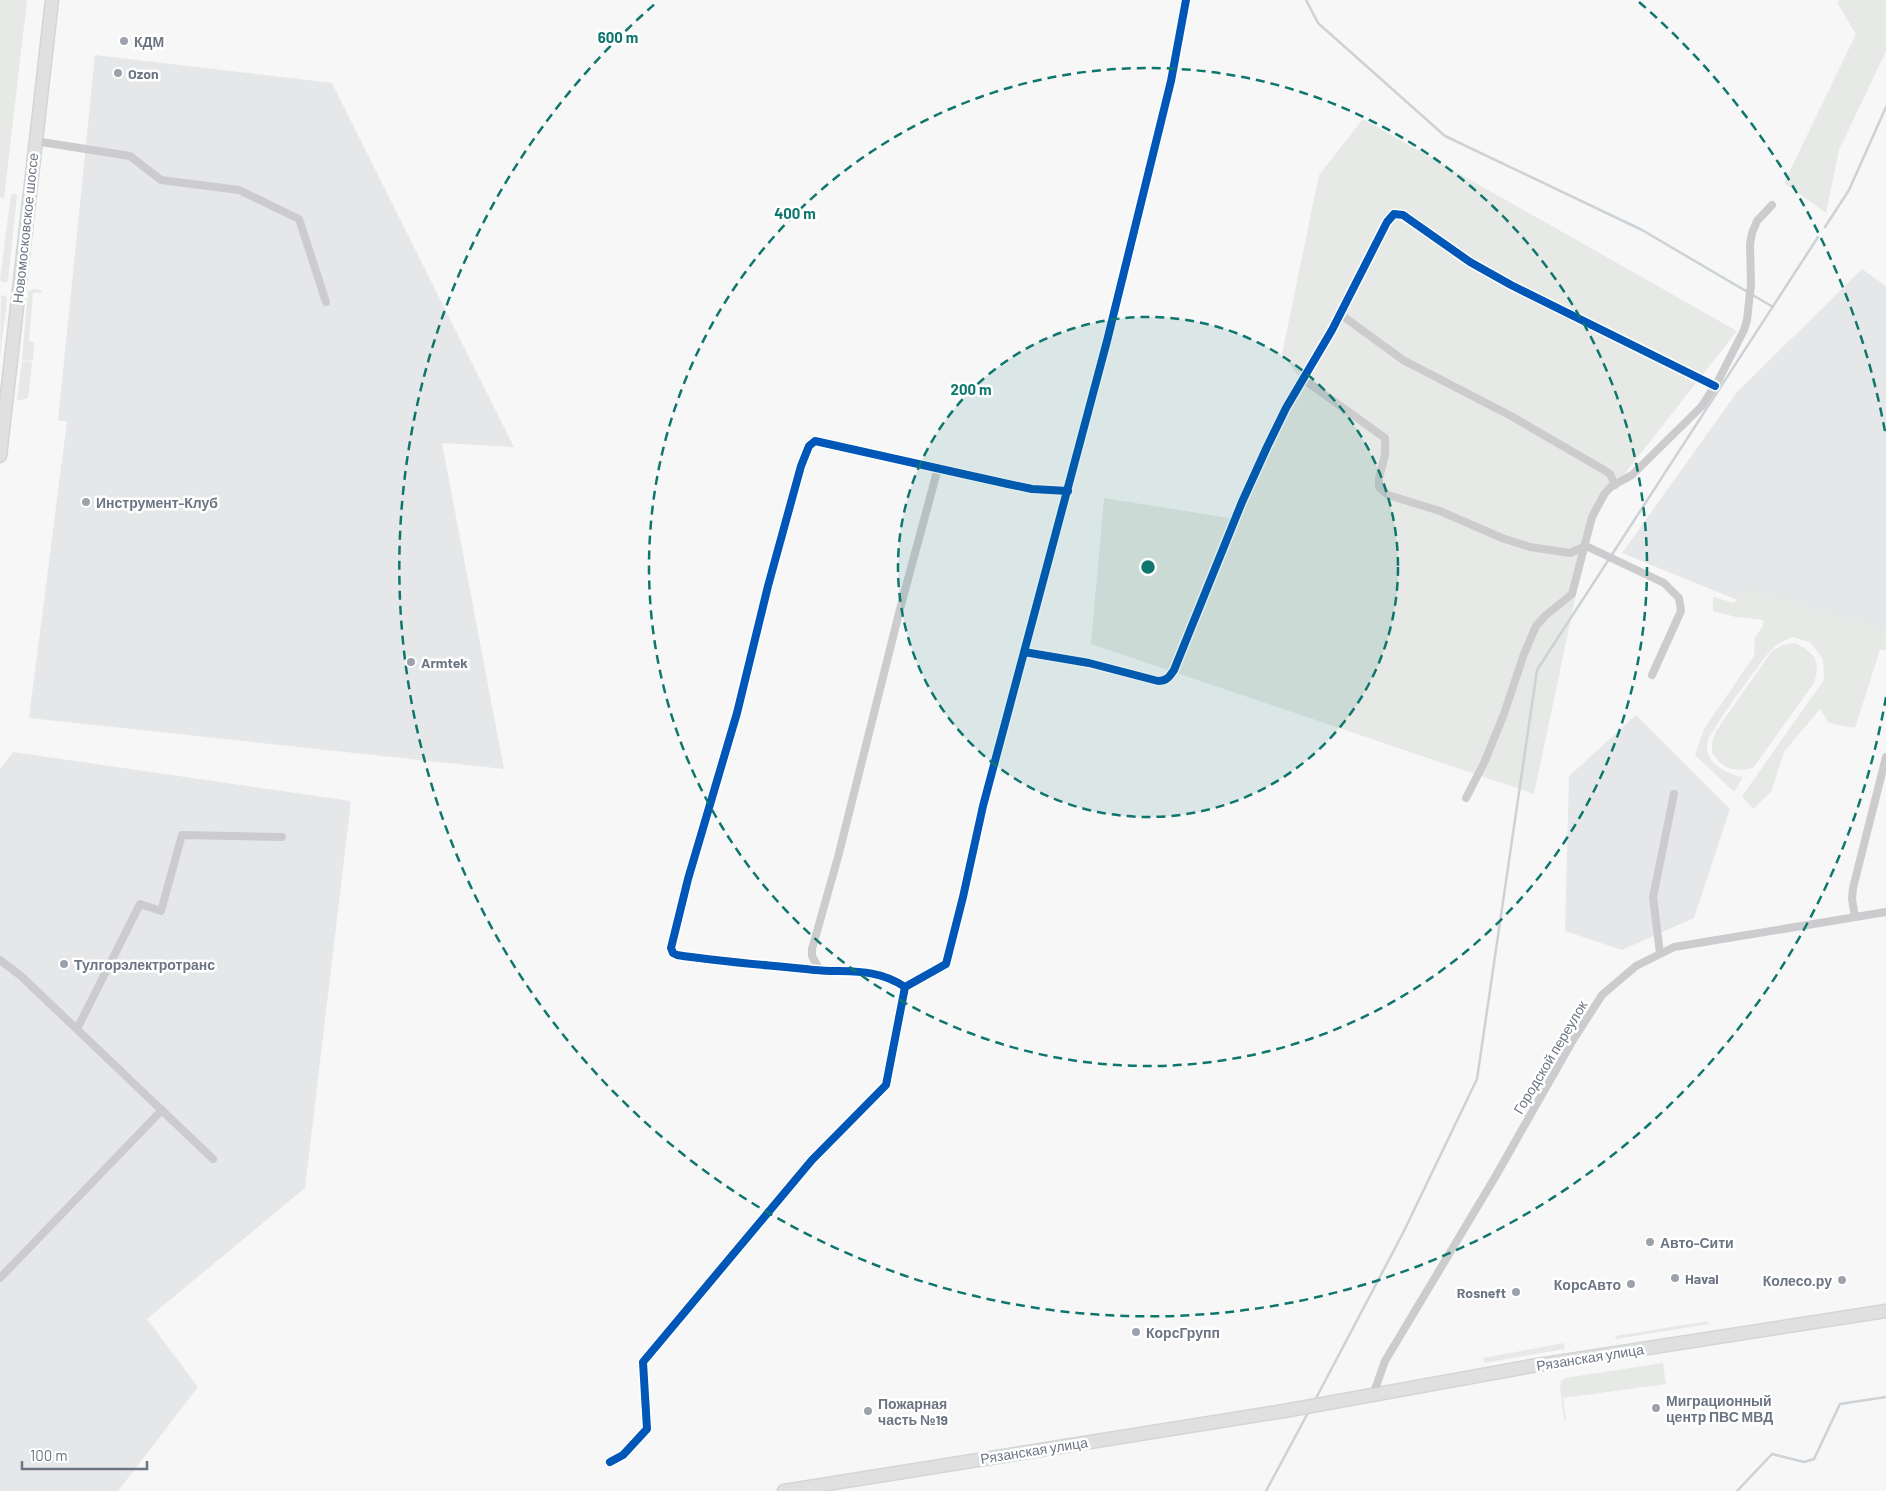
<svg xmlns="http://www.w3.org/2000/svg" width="1886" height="1491" font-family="Barlow,sans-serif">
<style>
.built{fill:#e6e7e8}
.green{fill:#e6e9e5}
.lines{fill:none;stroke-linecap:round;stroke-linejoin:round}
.stream{stroke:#ccd2d5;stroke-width:2.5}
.primary-casing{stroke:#d4d5d6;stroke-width:15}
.minor{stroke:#ccccce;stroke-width:8}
.primary{stroke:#e0e0e1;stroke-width:12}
.cycleway-casing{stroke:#fff;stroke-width:11}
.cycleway{stroke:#0057b8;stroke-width:8}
.ring{fill:none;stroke:#0f766e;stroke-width:2.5;stroke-dasharray:9 6}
.poi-dot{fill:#9ca2ac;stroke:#fff;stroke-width:2}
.labels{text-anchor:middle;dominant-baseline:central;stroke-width:5;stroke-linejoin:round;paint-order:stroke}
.poi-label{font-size:14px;font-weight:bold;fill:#6b7583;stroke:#fff;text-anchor:start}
.street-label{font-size:14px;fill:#6b7583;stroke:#fff}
.centre{fill:#0f766e;stroke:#fff;stroke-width:2.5}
.ring-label{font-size:15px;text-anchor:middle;font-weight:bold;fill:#0f766e;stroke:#fff;stroke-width:5;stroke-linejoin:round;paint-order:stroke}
</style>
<rect width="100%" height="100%" fill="#f7f7f7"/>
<path class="built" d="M 95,55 L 332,83 L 514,447 L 442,443 L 504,769 L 29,718 L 67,421 L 58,421 Z
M 1862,269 L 1886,286 L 1886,644 L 1742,602 L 1622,553 L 1737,392 Z
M 1636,715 L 1730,809 L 1694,918 L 1622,950 L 1565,931 L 1569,776 Z
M 13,752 L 351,801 L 305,1188 L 147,1319 L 198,1387 L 118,1491 L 0,1491 L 0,769 Z"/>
<path class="green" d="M 0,0 L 27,0 L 4,199 L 0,197 Z
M 1839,0 L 1886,0 L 1886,51 L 1839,150 L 1826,213 L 1784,183 L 1856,34 L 1838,4 Z
M 1363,119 L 1737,331 L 1593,514 L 1534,794 L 1091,644 L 1104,498 L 1229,518 L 1305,385 L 1282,354 L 1319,175 Z
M 11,194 L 16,194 L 17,196 L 8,281 L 4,283 L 0,280 Z
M 33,289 L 42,290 L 41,293 L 33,293 L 29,341 L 34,342 L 33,361 L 22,360 L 28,292 Z
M 1,295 L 5,296 L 7,299 L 0,357 Z
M 22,361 L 32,362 L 28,398 L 17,401 Z
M 1749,590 L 1886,628 L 1886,650 L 1880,650 L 1855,728 L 1829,723 L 1820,709 L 1784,752 L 1771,792 L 1753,809 L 1742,796 L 1824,680 L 1823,659 L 1810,642 L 1792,637 C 1785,640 1777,644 1772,649 C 1762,660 1708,733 1707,744 C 1705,764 1727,774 1743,777 L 1734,792 L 1695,755 L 1704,729 L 1754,656 L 1755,637 L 1762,628 L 1764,620 L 1736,617 L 1713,611 L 1713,597 L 1734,603 Z
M 1795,643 C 1816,654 1821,660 1814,683 L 1753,768 C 1733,772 1724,770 1712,753 L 1712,742 L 1716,731 L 1772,651 L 1783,645 Z
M 1708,1321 L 1709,1324 L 1616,1339 L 1615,1336 Z
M 1564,1343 L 1565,1349 L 1484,1363 L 1483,1358 Z
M 1663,1363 L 1666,1384 L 1563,1398 L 1566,1419 L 1564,1420 L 1560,1386 L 1561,1381 L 1565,1378 Z"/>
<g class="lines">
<path class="stream" d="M 1306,0 L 1318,23 L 1445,136 L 1642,230 L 1773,307
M 1825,227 L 1849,190 L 1886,107
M 1314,1402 L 1403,1233 L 1477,1079 L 1537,670 L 1818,237
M 1266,1491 L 1309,1411
M 1737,1491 L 1772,1454 L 1804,1462 L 1814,1459 L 1840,1404 L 1886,1397"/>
<defs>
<path id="primary" d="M 0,456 L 52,0
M 784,1491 L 1284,1411 L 1532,1366 L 1886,1311"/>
</defs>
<use href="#primary" class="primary-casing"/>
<path class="minor" d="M 35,141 L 130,156 L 161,180 L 239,190 L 299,219 L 326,302
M 1340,314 L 1403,360 L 1511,416 L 1604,470 L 1610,474 L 1615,485
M 1303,379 L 1385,438 L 1385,455 L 1379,478 L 1379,487 L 1388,495 L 1440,511 L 1502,538 L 1530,547 L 1570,553 L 1586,546
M 1586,546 L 1664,583 L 1679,598 L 1681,611 L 1652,675
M 1024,652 L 1089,663 L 1158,681 C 1167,681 1169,677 1174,670 L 1242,502 L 1267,447 L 1286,408 L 1332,330 L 1387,222 L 1394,214 L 1403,215 L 1470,262 L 1511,285 L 1715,386
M 1466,798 L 1484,763 L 1504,714 L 1524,654 L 1536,626 L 1545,616 L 1572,594 L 1592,517 L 1605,493 L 1612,486 L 1632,475 L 1702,406 L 1718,381 L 1744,330 L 1747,320 L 1751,284 L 1750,244 L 1752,233 L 1757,221 L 1772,205
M 1855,917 L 1852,899 L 1853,888 L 1886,757
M 1660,954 L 1653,897 L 1674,794
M 0,960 L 21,976 L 213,1159
M 820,971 L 812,956 L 812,949 L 838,857 L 901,605 L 938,468
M 905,987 C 875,967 848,973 814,970 C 768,965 722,962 677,955 L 673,953 L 671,948 L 688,879 L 737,713 L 768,586 L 801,466 L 809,446 L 815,441 L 1008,484 L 1032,489 L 1068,491
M 77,1029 L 140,904 L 161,911 L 182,835 L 282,837
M 0,1278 L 162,1110
M 1373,1395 L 1385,1361 L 1494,1179 L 1573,1040 L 1602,995 L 1636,966 L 1674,947 L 1886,912
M 610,1462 L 623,1455 L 647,1429 L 643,1362 L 812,1160 L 886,1085 L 905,987 L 946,964 L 963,897 L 983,806 L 1107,341 L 1171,81 L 1186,0"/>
<use href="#primary" class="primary"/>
<defs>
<path id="cycleway" d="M 1024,652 L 1089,663 L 1158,681 C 1167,681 1169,677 1174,670 L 1242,502 L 1267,447 L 1286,408 L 1332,330 L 1387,222 L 1394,214 L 1403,215 L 1470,262 L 1511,285 L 1715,386
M 905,987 C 875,967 848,973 814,970 C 768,965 722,962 677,955 L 673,953 L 671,948 L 688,879 L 737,713 L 768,586 L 801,466 L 809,446 L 815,441 L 1008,484 L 1032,489 L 1068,491
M 610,1462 L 623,1455 L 647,1429 L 643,1362 L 812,1160 L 886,1085 L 905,987 L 946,964 L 963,897 L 983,806 L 1107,341 L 1171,81 L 1186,0"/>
</defs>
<use href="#cycleway" class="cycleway-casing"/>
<use href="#cycleway" class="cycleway"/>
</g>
<circle cx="1148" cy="567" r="250" fill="#0f766e" fill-opacity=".12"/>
<g class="ring">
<circle cx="1148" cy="567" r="250"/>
<circle cx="1148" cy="567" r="499"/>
<path d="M1886 697A749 749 0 1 1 657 2M1639 2A749 749 0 0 1 1886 437"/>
</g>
<g class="poi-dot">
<circle cx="124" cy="41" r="5"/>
<circle cx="118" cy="73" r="5"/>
<circle cx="86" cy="502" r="5"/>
<circle cx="411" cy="662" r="5"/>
<circle cx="64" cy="964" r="5"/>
<circle cx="1650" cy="1242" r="5"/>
<circle cx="1675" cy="1278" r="5"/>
<circle cx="1842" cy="1280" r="5"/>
<circle cx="1631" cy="1284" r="5"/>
<circle cx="1516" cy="1292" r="5"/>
<circle cx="1136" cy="1332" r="5"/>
<circle cx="1656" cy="1408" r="5"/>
<circle cx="868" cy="1411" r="5"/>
</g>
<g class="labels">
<g class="poi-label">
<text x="134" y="41">КДМ</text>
<text x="128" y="73">Ozon</text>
<text x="96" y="502">Инструмент-Клуб</text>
<text x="421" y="662">Armtek</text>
<text x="74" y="964">Тулгорэлектротранс</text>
<text x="1660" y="1242">Авто-Сити</text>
<text x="1685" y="1278">Haval</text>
<text x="1832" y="1280" text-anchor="end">Колесо.ру</text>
<text x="1621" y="1284" text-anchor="end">КорсАвто</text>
<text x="1506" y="1292" text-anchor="end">Rosneft</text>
<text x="1146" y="1332">КорсГрупп</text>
<text x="1666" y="1400">Миграционный<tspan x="1666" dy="16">центр ПВС МВД</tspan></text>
<text x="878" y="1403">Пожарная<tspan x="878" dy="16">часть №19</tspan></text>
</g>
<g class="street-label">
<text transform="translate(25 228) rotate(-84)">Новомосковское шоссе</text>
<text transform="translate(1550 1057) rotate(-59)">Городской переулок</text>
<text transform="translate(1590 1357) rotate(-9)">Рязанская улица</text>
<text transform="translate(1034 1450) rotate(-9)">Рязанская улица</text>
</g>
</g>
<circle cx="1148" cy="567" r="8" class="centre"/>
<g class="ring-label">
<text x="618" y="43">600 m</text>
<text x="795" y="219">400 m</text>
<text x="971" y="395">200 m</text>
</g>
<path d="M22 1461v8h125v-8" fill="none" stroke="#6b7583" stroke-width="2.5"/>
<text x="30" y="1461" font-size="15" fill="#6b7583" stroke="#ffffff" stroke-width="4" paint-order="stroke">100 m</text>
</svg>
